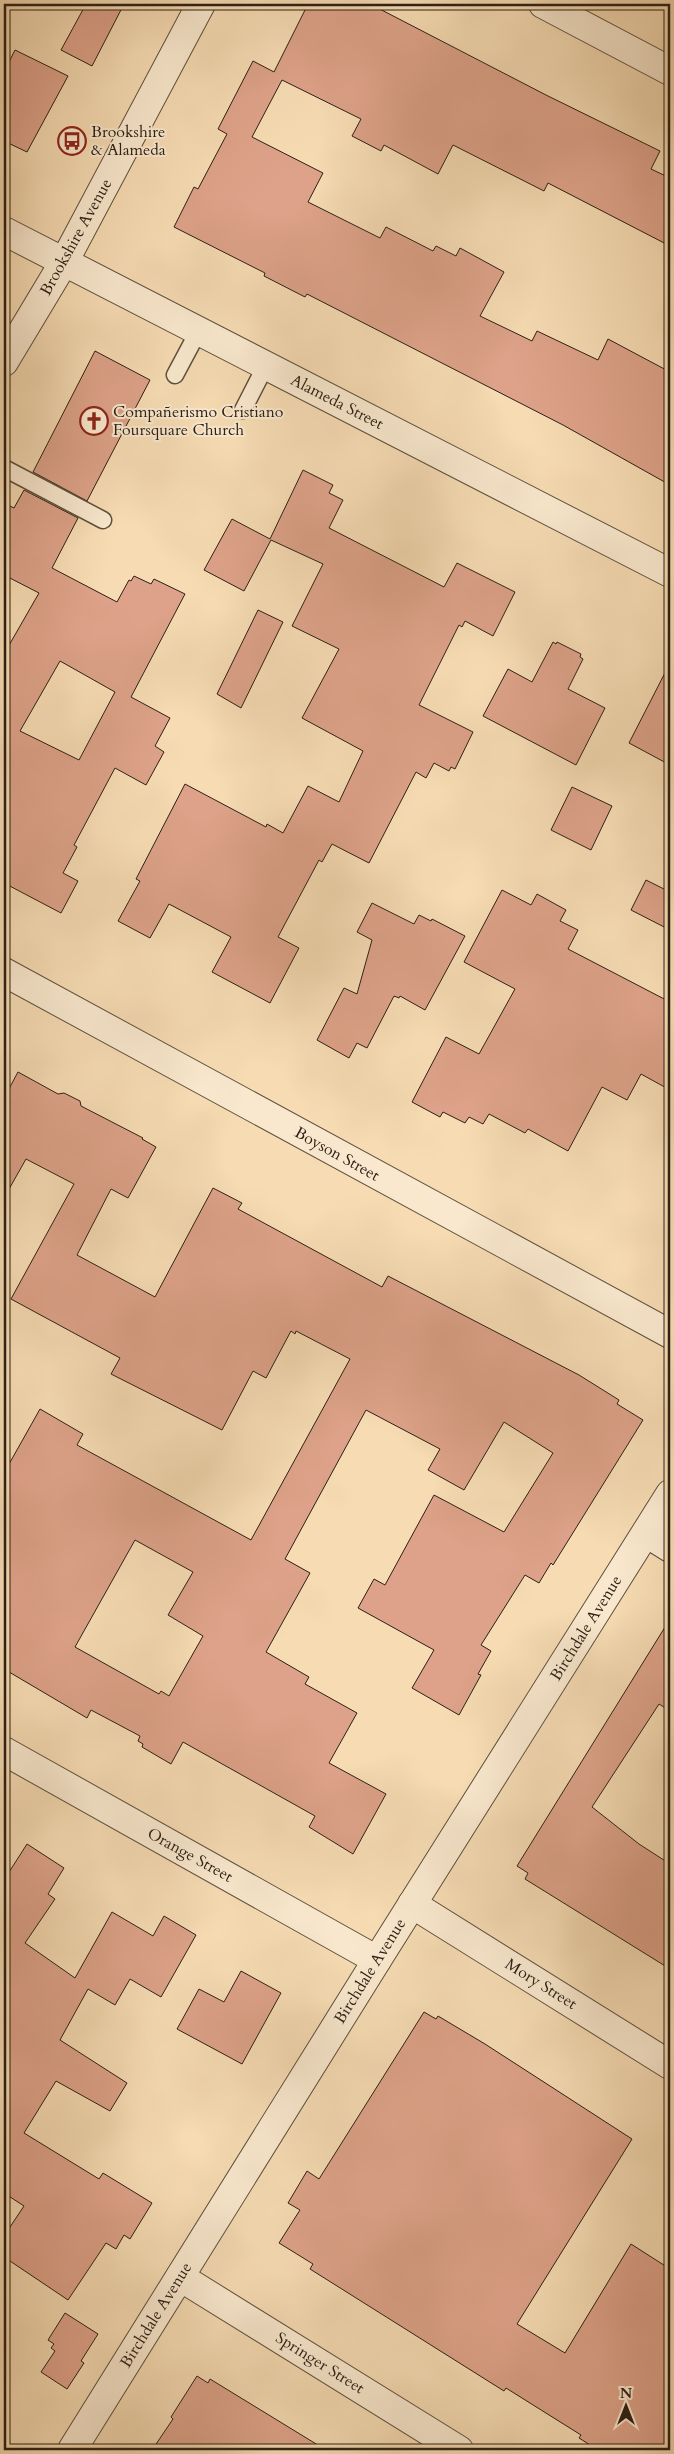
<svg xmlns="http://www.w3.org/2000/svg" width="674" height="2454" font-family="Cardo,serif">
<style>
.building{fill:#dda289;stroke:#2c2015;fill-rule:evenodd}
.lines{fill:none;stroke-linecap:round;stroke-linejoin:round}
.service-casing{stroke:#5e4f3c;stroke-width:19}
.minor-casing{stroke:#5e4f3c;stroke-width:30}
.tertiary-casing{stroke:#5e4f3c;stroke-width:30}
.service{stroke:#f9e8ce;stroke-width:16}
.minor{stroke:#f9e8ce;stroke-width:28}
.tertiary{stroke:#f9e8ce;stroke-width:28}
.labels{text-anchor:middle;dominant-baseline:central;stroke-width:4;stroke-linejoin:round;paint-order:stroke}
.poi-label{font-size:16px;fill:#2c2015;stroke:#f9e8ce;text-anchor:start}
.street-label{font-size:16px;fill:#2c2015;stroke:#f9e8ce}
</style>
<rect width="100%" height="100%" fill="#f6dbb3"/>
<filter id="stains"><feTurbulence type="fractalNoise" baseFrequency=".004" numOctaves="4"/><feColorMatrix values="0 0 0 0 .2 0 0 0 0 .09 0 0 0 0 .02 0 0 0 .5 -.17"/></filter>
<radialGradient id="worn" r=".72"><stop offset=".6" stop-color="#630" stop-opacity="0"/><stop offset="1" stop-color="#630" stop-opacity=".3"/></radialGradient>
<path class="building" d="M 86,4 L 124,4 L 92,66 L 61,50 Z
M 308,4 L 370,4 L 546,95 L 660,151 L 651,169 L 670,178 L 670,246 L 548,183 L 544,191 L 453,145 L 438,174 L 384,145 L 381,151 L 352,136 L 361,119 L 282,80 L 252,137 L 323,173 L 308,202 L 380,238 L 386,227 L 433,251 L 436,246 L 456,256 L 460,248 L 504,272 L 480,316 L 532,341 L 537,331 L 598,360 L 608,339 L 670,372 L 670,485 L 563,425 L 307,294 L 305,297 L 264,276 L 265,273 L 174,227 L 194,187 L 198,189 L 227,134 L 218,129 L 253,61 L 274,72 Z
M 15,50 L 68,76 L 27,152 L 4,141 L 4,72 Z
M 95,351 L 150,380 L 87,501 L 33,472 Z
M 303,470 L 333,485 L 329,493 L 343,500 L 329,528 L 444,587 L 457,563 L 515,592 L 493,636 L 465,621 L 462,627 L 459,625 L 419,705 L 473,732 L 455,769 L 451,767 L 449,771 L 434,763 L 426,778 L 416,772 L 369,863 L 332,844 L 322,862 L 319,860 L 278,937 L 299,948 L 270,1003 L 212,972 L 231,937 L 169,904 L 150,938 L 118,921 L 140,881 L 136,879 L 185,784 L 266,827 L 267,824 L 283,833 L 308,786 L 339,802 L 363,751 L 302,718 L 339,649 L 292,626 L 323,564 L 271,540 L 244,591 L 204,570 L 232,519 L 270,539 Z
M 24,490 L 78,518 L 52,568 L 117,602 L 129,580 L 131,581 L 134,576 L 151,584 L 154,579 L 185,594 L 131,697 L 170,718 L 155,746 L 164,752 L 146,785 L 115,768 L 74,845 L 77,847 L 63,873 L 78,881 L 61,913 L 4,883 L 4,654 L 39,593 L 4,575 L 4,503 L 14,508 ZM 60,661 L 115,692 L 79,760 L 20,731 Z
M 258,610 L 283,622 L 241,708 L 217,694 Z
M 553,642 L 556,644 L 557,642 L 581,654 L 580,657 L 583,659 L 568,689 L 605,708 L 576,765 L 483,716 L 508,669 L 532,682 Z
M 670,663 L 670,765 L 629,743 Z
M 572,787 L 612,806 L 591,850 L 551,830 Z
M 646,880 L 670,892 L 670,930 L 631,910 Z
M 502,890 L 531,905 L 537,894 L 566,910 L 560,921 L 578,930 L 568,949 L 670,1002 L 670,1090 L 641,1074 L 627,1100 L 602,1087 L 568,1151 L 528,1129 L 525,1133 L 489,1114 L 483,1124 L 469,1117 L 465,1123 L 443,1112 L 440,1117 L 412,1102 L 446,1037 L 479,1054 L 515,989 L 464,962 Z
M 372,903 L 414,924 L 419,915 L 431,921 L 432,919 L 465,936 L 425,1010 L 400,996 L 399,998 L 394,996 L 367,1048 L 357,1043 L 349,1058 L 317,1040 L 344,988 L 357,994 L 372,940 L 357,932 Z
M 18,1072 L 58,1094 L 64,1093 L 80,1101 L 81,1106 L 143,1138 L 142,1139 L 156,1147 L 128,1198 L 111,1189 L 77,1255 L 155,1297 L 213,1188 L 242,1203 L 238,1209 L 382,1287 L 388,1276 L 579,1375 L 619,1400 L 617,1404 L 643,1420 L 553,1565 L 551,1563 L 539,1583 L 525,1575 L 481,1645 L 491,1651 L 478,1674 L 481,1675 L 459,1715 L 412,1688 L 434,1650 L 358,1608 L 374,1579 L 385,1585 L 434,1495 L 504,1532 L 553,1453 L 504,1422 L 464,1490 L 428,1470 L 440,1449 L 366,1410 L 285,1559 L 310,1573 L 266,1652 L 309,1677 L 305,1684 L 357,1713 L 329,1763 L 386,1794 L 353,1854 L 309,1827 L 315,1816 L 183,1742 L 171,1764 L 142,1747 L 143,1744 L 138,1741 L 140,1736 L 91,1710 L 87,1718 L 4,1669 L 4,1473 L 40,1409 L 83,1434 L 77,1445 L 251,1540 L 350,1359 L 296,1331 L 295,1334 L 291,1331 L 266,1378 L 253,1371 L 222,1430 L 111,1374 L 120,1358 L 11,1299 L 74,1184 L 26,1159 L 4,1198 L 4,1098 ZM 135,1540 L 193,1572 L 168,1615 L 203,1636 L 169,1696 L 161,1691 L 159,1694 L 75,1647 Z
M 670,1619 L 670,1711 L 659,1704 L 592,1807 L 639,1844 L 670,1864 L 670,1969 L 525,1879 L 528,1873 L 517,1866 Z
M 27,1844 L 64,1868 L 48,1894 L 55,1899 L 25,1943 L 75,1978 L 112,1912 L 153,1936 L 164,1916 L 196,1935 L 161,1997 L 130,1979 L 115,2005 L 88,1989 L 60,2040 L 127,2083 L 110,2111 L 56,2081 L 24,2133 L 99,2179 L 103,2173 L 152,2203 L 130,2239 L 124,2235 L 116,2249 L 106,2243 L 68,2300 L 4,2257 L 4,2236 L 24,2206 L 4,2193 L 4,1880 Z
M 241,1971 L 281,1993 L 242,2064 L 177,2029 L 199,1989 L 224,2002 Z
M 424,2012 L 436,2019 L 438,2016 L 485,2044 L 632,2139 L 517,2324 L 565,2353 L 631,2244 L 670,2269 L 670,2450 L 598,2450 L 579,2438 L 581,2435 L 506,2388 L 504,2391 L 310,2269 L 313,2264 L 279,2243 L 300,2210 L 288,2203 L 307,2171 L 319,2179 Z
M 65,2313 L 98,2334 L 81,2361 L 84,2363 L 67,2389 L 41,2372 L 55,2351 L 51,2348 L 54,2344 L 48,2340 Z
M 197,2376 L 208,2383 L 210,2379 L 326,2450 L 152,2450 L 173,2419 L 171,2417 Z"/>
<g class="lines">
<defs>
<path id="service" d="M 175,375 L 199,330
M 243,410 L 266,365
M 4,468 L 103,520"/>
<path id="minor" d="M 543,4 L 670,71
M 4,972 L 670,1334
M 646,1533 L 670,1548
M 4,1751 L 377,1960
M 412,1904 L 670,2065
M 180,2277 L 459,2450"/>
<path id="tertiary" d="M 4,231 L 670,573
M 4,362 L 64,262 L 201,4
M 72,2450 L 377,1960 L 670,1494"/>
</defs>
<use href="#service" class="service-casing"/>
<use href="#minor" class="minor-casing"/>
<use href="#tertiary" class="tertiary-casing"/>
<use href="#service" class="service"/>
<use href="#minor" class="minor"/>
<use href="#tertiary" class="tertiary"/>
</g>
<defs>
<symbol id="bus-ring" viewBox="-11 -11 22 22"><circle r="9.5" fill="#f9e8ce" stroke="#8f2418" stroke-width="1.5"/><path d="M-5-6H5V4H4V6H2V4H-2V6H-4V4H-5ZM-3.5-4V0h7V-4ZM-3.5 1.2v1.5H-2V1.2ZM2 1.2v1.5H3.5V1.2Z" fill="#8f2418"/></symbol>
<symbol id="church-ring" viewBox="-11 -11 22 22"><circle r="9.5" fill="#f9e8ce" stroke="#8f2418" stroke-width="1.5"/><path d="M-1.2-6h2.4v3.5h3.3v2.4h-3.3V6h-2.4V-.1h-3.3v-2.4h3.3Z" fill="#8f2418"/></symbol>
</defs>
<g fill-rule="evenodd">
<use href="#bus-ring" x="56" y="125" width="32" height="32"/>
<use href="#church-ring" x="78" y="405" width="32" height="32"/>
</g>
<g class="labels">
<g class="poi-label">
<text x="91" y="132">Brookshire<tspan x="91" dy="18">&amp; Alameda</tspan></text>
<text x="113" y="412">Compañerismo Cristiano<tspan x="113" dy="18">Foursquare Church</tspan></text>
</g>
<g class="street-label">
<text transform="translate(76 237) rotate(-61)">Brookshire Avenue</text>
<text transform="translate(337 402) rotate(27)">Alameda Street</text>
<text transform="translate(337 1154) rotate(29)">Boyson Street</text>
<text transform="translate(586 1628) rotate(-58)">Birchdale Avenue</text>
<text transform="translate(190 1855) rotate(29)">Orange Street</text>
<text transform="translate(370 1971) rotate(-58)">Birchdale Avenue</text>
<text transform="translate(541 1984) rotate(32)">Mory Street</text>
<text transform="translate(156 2315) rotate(-58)">Birchdale Avenue</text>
<text transform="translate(320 2363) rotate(32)">Springer Street</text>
</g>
</g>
<rect width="674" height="2454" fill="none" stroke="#f6dbb3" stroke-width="20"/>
<rect x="5" y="5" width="664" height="2444" fill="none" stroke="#2c2015" stroke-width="2.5"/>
<rect x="10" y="10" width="654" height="2434" fill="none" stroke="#2c2015"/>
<g transform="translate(626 2406)" stroke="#f9e8ce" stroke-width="4" paint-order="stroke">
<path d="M0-4L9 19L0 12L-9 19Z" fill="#2c2015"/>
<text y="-8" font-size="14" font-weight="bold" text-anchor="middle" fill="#2c2015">N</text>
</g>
<rect width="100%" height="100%" filter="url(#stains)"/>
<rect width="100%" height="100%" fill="url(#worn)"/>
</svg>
